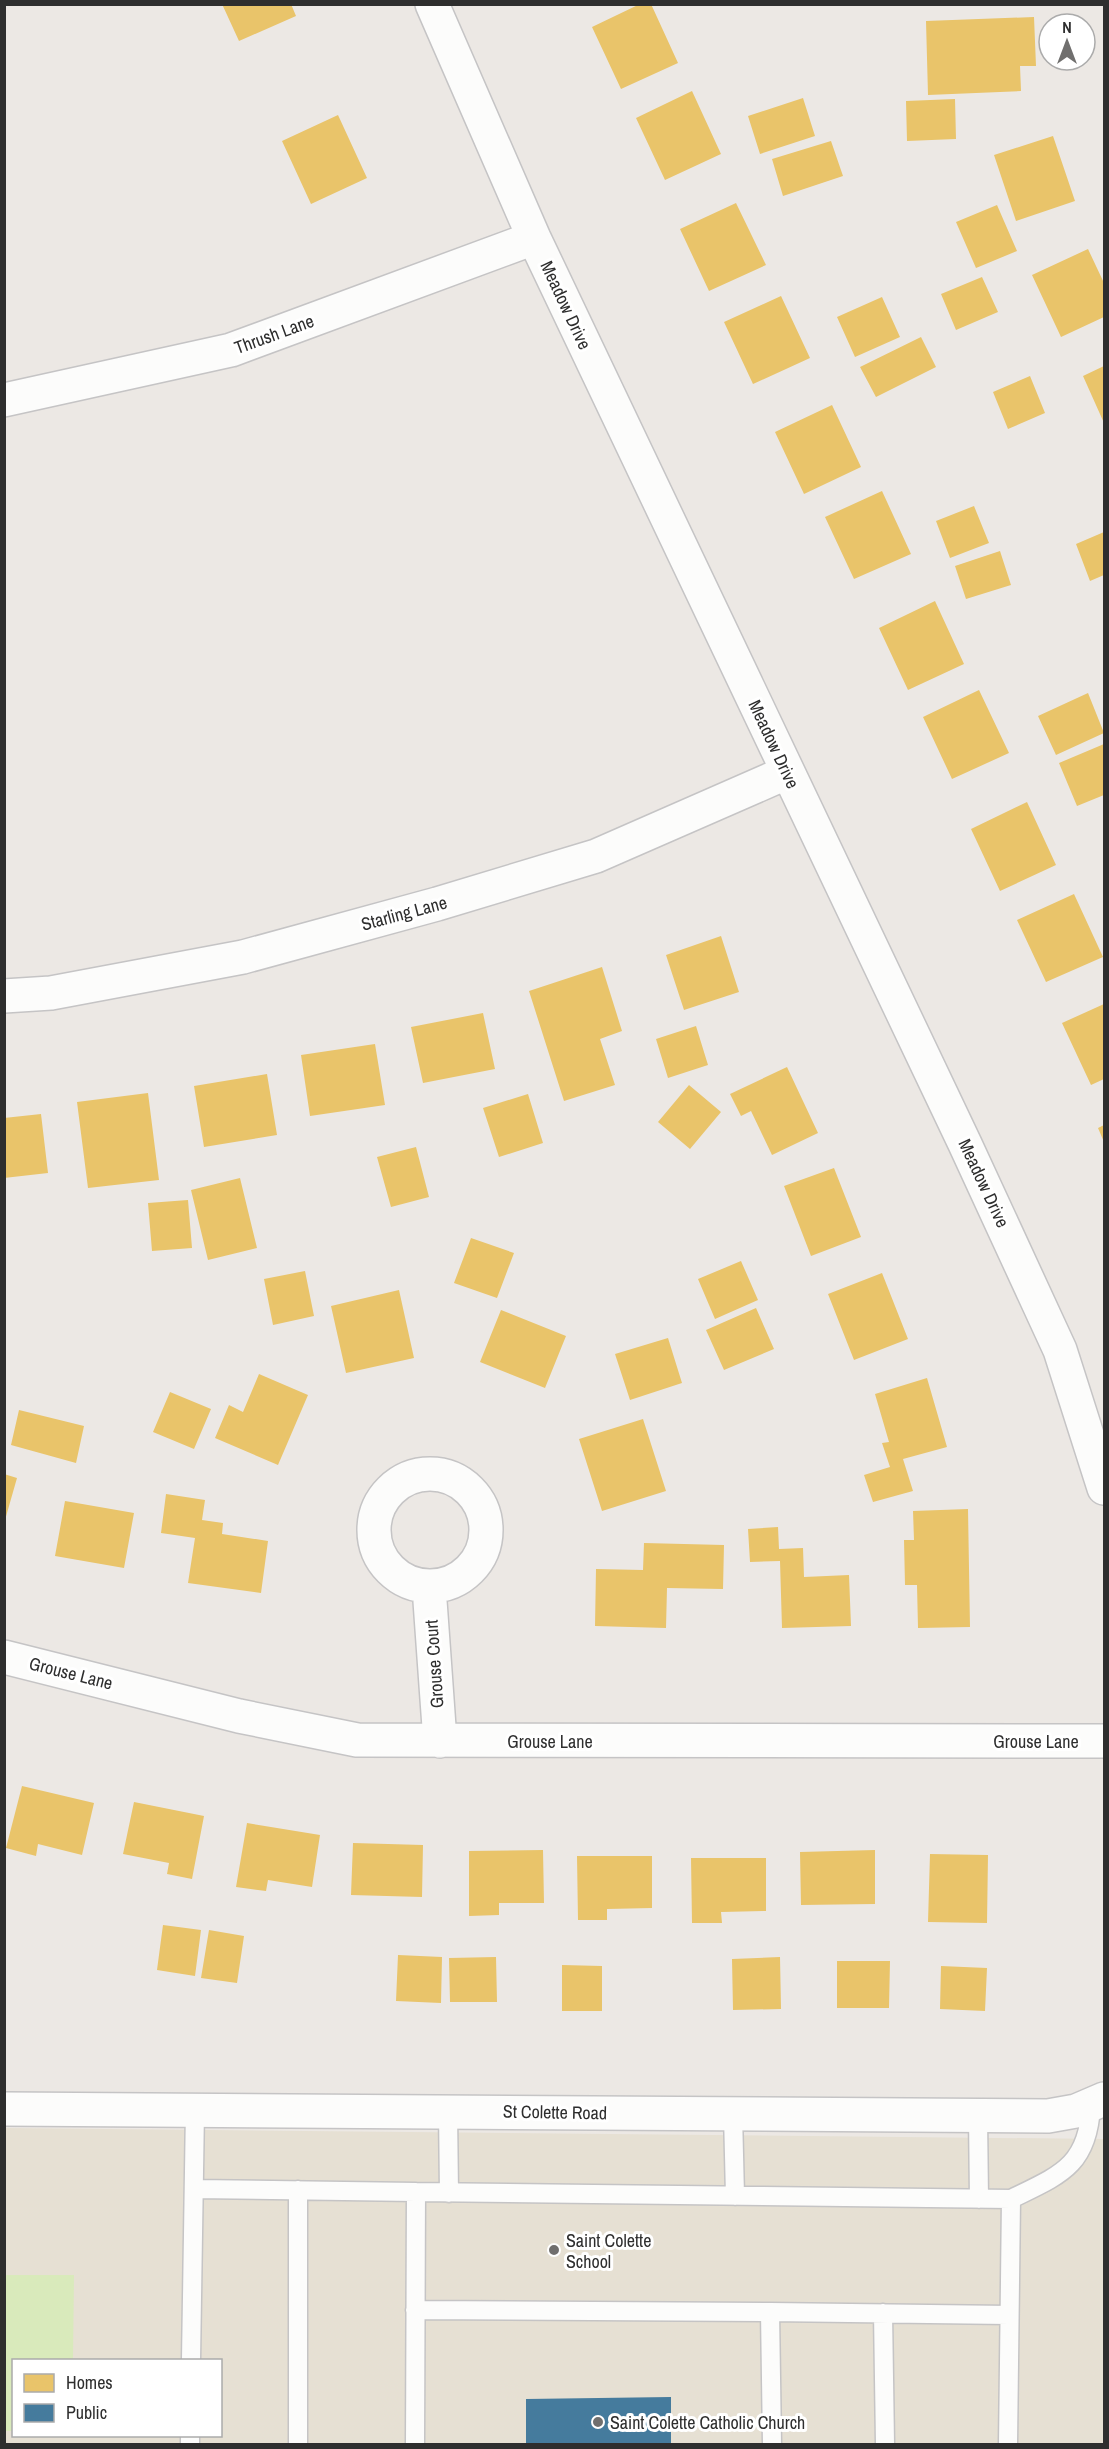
<svg xmlns="http://www.w3.org/2000/svg" width="1109" height="2449" font-family="'Archivo Narrow',sans-serif">
<style>
.education{fill:#e6e0d3;fill-rule:evenodd}
.pitch{fill:#d9eabb}
.homes{fill:#e9c46a}
.public{fill:#457b9d}
.lines{fill:none;stroke-linecap:round;stroke-linejoin:round}
.service-casing{stroke:#c5c4c5;stroke-width:21}
.minor-casing{stroke:#c5c4c5;stroke-width:36}
.service{stroke:#fcfcfb;stroke-width:18}
.minor{stroke:#fcfcfb;stroke-width:33}
.poi-dot{fill:#706f6e;stroke:#fff;stroke-width:2}
.labels{text-anchor:middle;dominant-baseline:central;stroke-width:6;stroke-linejoin:round;paint-order:stroke}
.street-label{font-size:18px;fill:#2e2e2e;stroke:#fff}
.poi-label{font-size:18px;fill:#2e2e2e;stroke:#fff;text-anchor:start}
</style>
<rect width="100%" height="100%" fill="#ece8e4"/>
<path class="education" d="M 5,2128 L 1104,2139 L 1104,2444 L 5,2444 ZM 14,2360 L 220,2360 L 220,2436 L 14,2436 Z"/>
<path class="pitch" d="M 5,2275 L 74,2275 L 73,2360 L 14,2360 L 13,2431 L 5,2431 Z"/>
<path class="homes" d="M 222,4 L 291,4 L 296,16 L 239,41 Z
M 640,4 L 651,4 L 678,63 L 621,89 L 592,27 Z
M 1034,17 L 1036,66 L 1020,66 L 1021,91 L 928,95 L 926,21 Z
M 692,91 L 721,154 L 665,180 L 636,118 Z
M 803,98 L 815,136 L 760,154 L 748,116 Z
M 955,99 L 956,139 L 907,141 L 906,101 Z
M 338,115 L 367,178 L 311,204 L 282,141 Z
M 1053,136 L 1075,201 L 1016,221 L 994,155 Z
M 831,141 L 843,176 L 783,196 L 772,159 Z
M 736,203 L 766,265 L 709,291 L 680,229 Z
M 997,205 L 1017,251 L 976,268 L 956,222 Z
M 1088,249 L 1104,283 L 1104,317 L 1061,337 L 1032,275 Z
M 982,277 L 998,312 L 956,330 L 941,294 Z
M 781,296 L 810,358 L 753,384 L 724,322 Z
M 882,297 L 900,337 L 855,357 L 837,317 Z
M 921,337 L 936,367 L 876,397 L 860,367 Z
M 1104,366 L 1104,423 L 1083,376 Z
M 1030,376 L 1045,413 L 1008,429 L 993,392 Z
M 832,405 L 861,467 L 804,494 L 775,432 Z
M 882,491 L 911,554 L 854,579 L 825,517 Z
M 974,506 L 989,543 L 950,558 L 936,521 Z
M 1104,532 L 1104,575 L 1090,581 L 1076,544 Z
M 1000,551 L 1011,585 L 966,599 L 955,566 Z
M 935,601 L 964,664 L 908,690 L 879,628 Z
M 979,690 L 1009,753 L 952,779 L 923,717 Z
M 1088,693 L 1104,733 L 1056,755 L 1038,716 Z
M 1104,744 L 1104,795 L 1077,806 L 1059,763 Z
M 1027,802 L 1056,865 L 1000,891 L 971,829 Z
M 1074,894 L 1103,957 L 1046,982 L 1017,920 Z
M 721,936 L 739,992 L 684,1010 L 666,955 Z
M 602,967 L 622,1031 L 600,1039 L 615,1085 L 564,1101 L 529,991 Z
M 1104,1004 L 1104,1079 L 1091,1085 L 1062,1023 Z
M 483,1013 L 495,1069 L 423,1083 L 411,1027 Z
M 696,1026 L 708,1065 L 668,1078 L 656,1039 Z
M 375,1044 L 385,1105 L 310,1116 L 301,1055 Z
M 787,1067 L 818,1133 L 772,1155 L 751,1111 L 741,1116 L 730,1094 Z
M 267,1074 L 277,1135 L 204,1147 L 194,1086 Z
M 689,1085 L 721,1112 L 690,1149 L 658,1122 Z
M 148,1093 L 159,1180 L 88,1188 L 77,1102 Z
M 528,1094 L 543,1143 L 499,1157 L 483,1108 Z
M 41,1114 L 48,1173 L 4,1178 L 4,1118 Z
M 1104,1125 L 1104,1142 L 1098,1128 Z
M 416,1147 L 429,1197 L 391,1207 L 377,1157 Z
M 834,1168 L 861,1237 L 811,1256 L 784,1186 Z
M 240,1178 L 257,1248 L 208,1260 L 191,1190 Z
M 188,1200 L 192,1248 L 152,1251 L 148,1203 Z
M 471,1238 L 514,1253 L 497,1298 L 454,1283 Z
M 741,1261 L 758,1300 L 715,1319 L 698,1279 Z
M 305,1271 L 314,1316 L 273,1325 L 264,1279 Z
M 882,1273 L 908,1339 L 854,1360 L 828,1294 Z
M 399,1290 L 414,1358 L 346,1373 L 331,1306 Z
M 756,1308 L 774,1349 L 724,1370 L 706,1330 Z
M 501,1310 L 566,1336 L 545,1388 L 480,1362 Z
M 668,1338 L 682,1383 L 630,1400 L 615,1354 Z
M 259,1374 L 308,1395 L 278,1465 L 215,1438 L 229,1405 L 243,1412 Z
M 927,1378 L 947,1447 L 903,1459 L 913,1491 L 873,1502 L 864,1475 L 890,1467 L 882,1443 L 889,1442 L 875,1394 Z
M 170,1392 L 211,1409 L 194,1449 L 153,1432 Z
M 19,1410 L 84,1426 L 76,1463 L 11,1445 Z
M 643,1419 L 666,1491 L 602,1511 L 579,1439 Z
M 4,1474 L 17,1478 L 5,1520 L 4,1520 Z
M 166,1494 L 205,1500 L 202,1520 L 223,1523 L 222,1534 L 268,1541 L 261,1593 L 188,1583 L 195,1538 L 161,1533 Z
M 65,1501 L 134,1513 L 124,1568 L 55,1556 Z
M 968,1509 L 970,1627 L 918,1628 L 917,1585 L 905,1585 L 904,1540 L 914,1540 L 913,1511 Z
M 778,1527 L 779,1549 L 803,1548 L 804,1577 L 849,1575 L 851,1626 L 782,1628 L 780,1561 L 750,1562 L 748,1529 Z
M 644,1543 L 724,1545 L 723,1589 L 667,1588 L 666,1628 L 595,1626 L 596,1569 L 643,1570 Z
M 22,1786 L 94,1803 L 82,1855 L 38,1844 L 36,1856 L 6,1848 Z
M 134,1802 L 204,1816 L 192,1879 L 167,1874 L 169,1863 L 123,1854 Z
M 247,1823 L 320,1835 L 312,1887 L 268,1880 L 266,1891 L 236,1887 Z
M 353,1843 L 423,1845 L 422,1897 L 351,1895 Z
M 543,1850 L 544,1903 L 499,1903 L 499,1915 L 469,1916 L 469,1851 Z
M 875,1850 L 875,1904 L 801,1905 L 800,1852 Z
M 930,1854 L 988,1855 L 987,1923 L 928,1922 Z
M 577,1856 L 652,1856 L 652,1908 L 607,1909 L 607,1920 L 578,1920 Z
M 691,1858 L 766,1858 L 766,1911 L 721,1912 L 722,1923 L 692,1923 Z
M 163,1925 L 201,1930 L 195,1976 L 157,1970 Z
M 209,1930 L 244,1936 L 237,1983 L 201,1978 Z
M 398,1955 L 442,1957 L 441,2003 L 396,2001 Z
M 496,1957 L 497,2002 L 450,2002 L 449,1958 Z
M 780,1957 L 781,2009 L 733,2010 L 732,1959 Z
M 837,1961 L 890,1961 L 889,2008 L 837,2008 Z
M 562,1965 L 602,1966 L 602,2011 L 562,2011 Z
M 941,1966 L 987,1968 L 985,2011 L 940,2009 Z"/>
<path class="public" d="M 671,2397 L 671,2444 L 526,2444 L 526,2399 Z"/>
<g class="lines">
<defs>
<path id="service" d="M 448,2111 L 449,2193
M 733,2114 L 735,2196
M 978,2116 L 979,2199
M 194,2189 L 416,2192
M 298,2190 L 298,2444
M 1011,2199 C 1060,2175 1088,2166 1091,2106
M 415,2310 L 770,2312 L 772,2444
M 770,2312 L 1009,2315
M 883,2313 L 885,2444
M 191,2360 L 195,2109
M 190,2444 L 190,2436
M 415,2444 L 416,2192 L 1011,2199 L 1008,2444"/>
<path id="minor" d="M 432,4 L 534,238 L 965,1144 L 1060,1350 L 1104,1488
M 4,400 L 231,350 L 534,238
M 4,996 L 51,993 L 243,957 L 437,904 L 596,856 L 788,772
M374 1530a56 56 0 1 1 112 0a56 56 0 1 1-112 0Z
M 429,1587 L 440,1741
M 4,1657 L 239,1716 L 357,1740 L 1104,1741
M 4,2109 L 1048,2116 L 1076,2111 L 1104,2099"/>
</defs>
<use href="#service" class="service-casing"/>
<use href="#minor" class="minor-casing"/>
<use href="#service" class="service"/>
<use href="#minor" class="minor"/>
</g>
<g class="poi-dot">
<circle cx="554" cy="2250" r="6"/>
<circle cx="598" cy="2422" r="6"/>
</g>
<g class="labels">
<g class="street-label">
<text transform="translate(566 305) rotate(65)">Meadow Drive</text>
<text transform="translate(274 334) rotate(-20)">Thrush Lane</text>
<text transform="translate(774 744) rotate(65)">Meadow Drive</text>
<text transform="translate(404 913) rotate(-15)">Starling Lane</text>
<text transform="translate(984 1183) rotate(65)">Meadow Drive</text>
<text transform="translate(434 1664) rotate(-94)">Grouse Court</text>
<text transform="translate(71 1673) rotate(14)">Grouse Lane</text>
<text x="550" y="1741">Grouse Lane</text>
<text x="1036" y="1741">Grouse Lane</text>
<text transform="translate(555 2112) rotate(1)">St Colette Road</text>
</g>
<g class="poi-label">
<text x="566" y="2240">Saint Colette<tspan x="566" dy="21">School</tspan></text>
<text x="610" y="2422">Saint Colette Catholic Church</text>
</g>
</g>
<rect width="1109" height="2449" fill="none" stroke="#2e2e2e" stroke-width="12"/>
<rect x="12" y="2359" width="210" height="78" fill="#ffffff" stroke="#ababab" stroke-width="1.5"/>
<rect x="24" y="2374" width="30" height="18" fill="#e9c46a" stroke="#ababab" stroke-width="1.5"/>
<text x="66" y="2389" font-size="18" fill="#2e2e2e">Homes</text>
<rect x="24" y="2404" width="30" height="18" fill="#457b9d" stroke="#ababab" stroke-width="1.5"/>
<text x="66" y="2419" font-size="18" fill="#2e2e2e">Public</text>
<g transform="translate(1067 42)"><circle r="28" fill="#ffffff" stroke="#ababab" stroke-width="1.5"/>
<path d="M0-4.5L10 22L0 15L-10 22Z" fill="#706f6e"/>
<text y="-9" font-size="16" font-weight="bold" text-anchor="middle" fill="#2e2e2e">N</text>
</g>
</svg>
